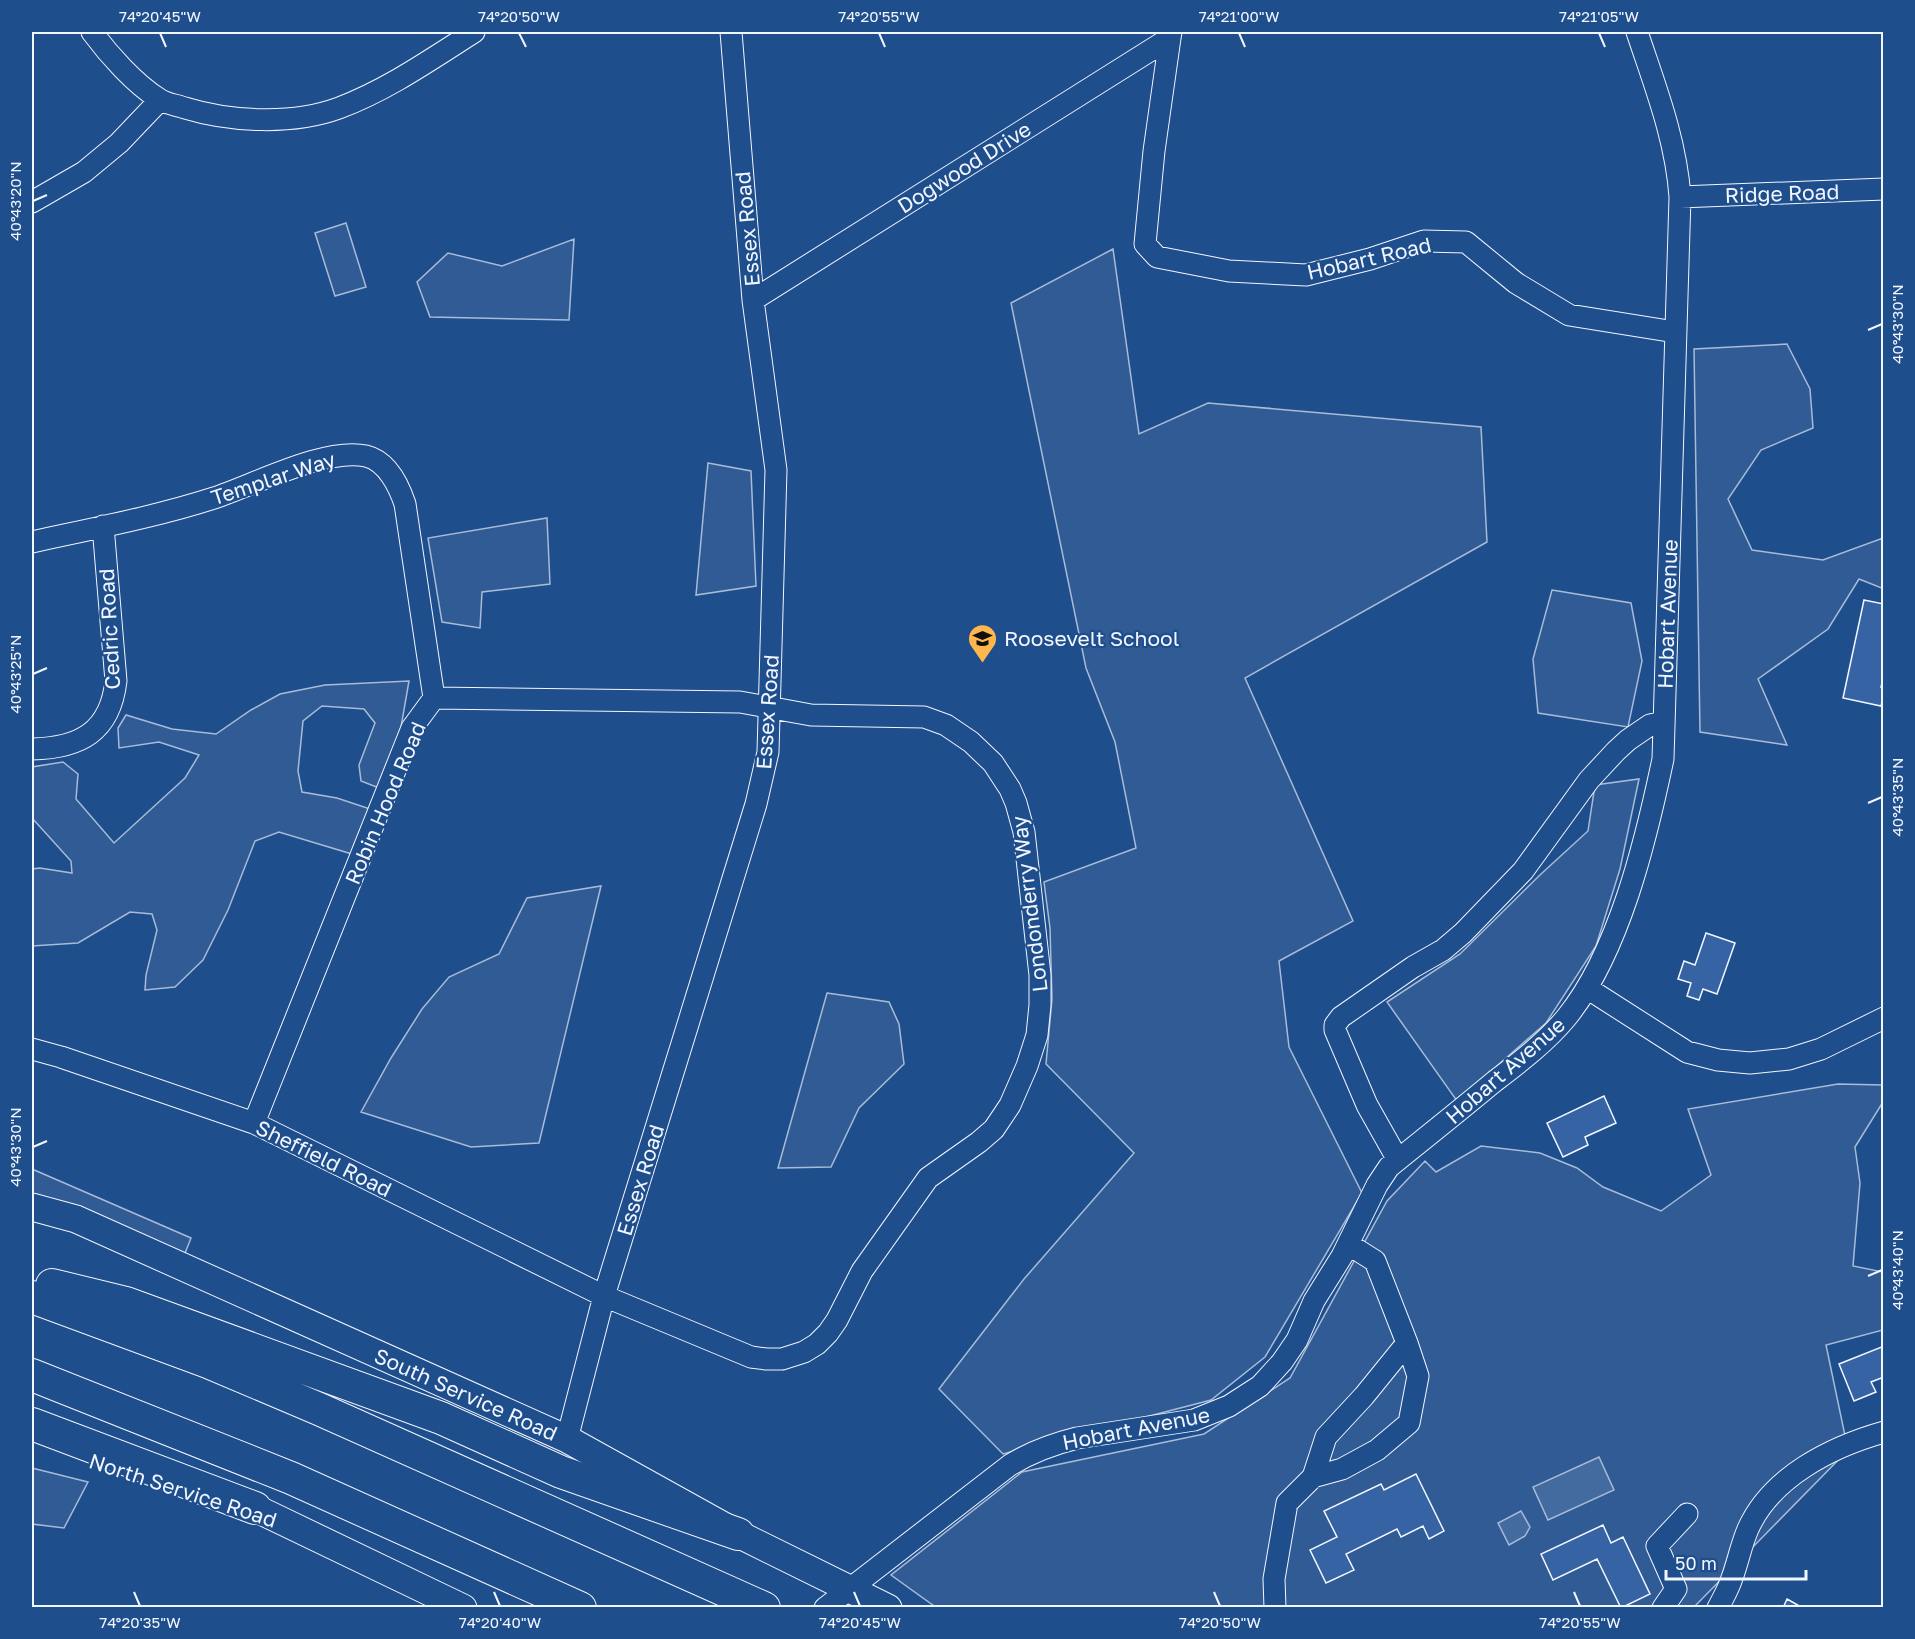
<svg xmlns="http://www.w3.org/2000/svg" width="1915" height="1639" font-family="'Golos Text',sans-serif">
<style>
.built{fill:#305b95;stroke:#a8bbd7;stroke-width:1.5}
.water{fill:#446ba0;stroke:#a8bbd7;stroke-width:1.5}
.building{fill:#3563a3;stroke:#f2f6ff;stroke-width:1.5}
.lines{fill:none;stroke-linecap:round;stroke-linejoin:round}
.minor-casing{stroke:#f2f6ff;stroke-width:23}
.major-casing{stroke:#f2f6ff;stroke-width:29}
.highway-casing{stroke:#f2f6ff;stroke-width:34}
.minor{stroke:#1f4e8c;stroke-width:21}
.major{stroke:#1f4e8c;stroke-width:27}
.highway{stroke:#1f4e8c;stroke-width:32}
.ticks{fill:none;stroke:#f2f6ff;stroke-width:2}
.labels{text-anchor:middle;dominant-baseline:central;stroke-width:4.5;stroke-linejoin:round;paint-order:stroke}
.street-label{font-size:21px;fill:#f2f6ff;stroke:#1f4e8c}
.poi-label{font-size:21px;fill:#f2f6ff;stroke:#1f4e8c;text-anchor:start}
.neatline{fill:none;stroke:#f2f6ff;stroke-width:2}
.ticks-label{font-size:15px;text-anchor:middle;fill:#f2f6ff}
</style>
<rect width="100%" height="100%" fill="#1f4e8c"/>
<path class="built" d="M 346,223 L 366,287 L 335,296 L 315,233 Z
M 574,239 L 569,320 L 430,317 L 417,282 L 448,253 L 502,266 Z
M 1113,249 L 1139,434 L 1208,403 L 1481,427 L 1487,542 L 1245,678 L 1353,921 L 1279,961 L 1289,1047 L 1362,1193 L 1265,1357 L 1211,1400 L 1003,1454 L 939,1389 L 1024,1279 L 1134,1153 L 1046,1064 L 1052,999 L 1050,928 L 1044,882 L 1136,848 L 1115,742 L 1086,668 L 1011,303 Z
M 1787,344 L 1810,389 L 1813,428 L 1761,450 L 1728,499 L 1752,550 L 1823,560 L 1883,538 L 1884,589 L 1859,579 L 1828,629 L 1758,679 L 1787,745 L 1700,732 L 1694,349 Z
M 708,463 L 751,471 L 756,586 L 696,595 Z
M 547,518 L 550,584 L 482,592 L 480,628 L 442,622 L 428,538 Z
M 1552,590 L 1631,603 L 1642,661 L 1628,727 L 1538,713 L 1533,659 Z
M 409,681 L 401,727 L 379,788 L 361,781 L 359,765 L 375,723 L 364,709 L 322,706 L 303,721 L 298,771 L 302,792 L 337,798 L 370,809 L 352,854 L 279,832 L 255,841 L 228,910 L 203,960 L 175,987 L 145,990 L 146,975 L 157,930 L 152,914 L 130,912 L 78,943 L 32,946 L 32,869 L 40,868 L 72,873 L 71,861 L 32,818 L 32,767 L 63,762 L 78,774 L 76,799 L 114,843 L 185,778 L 199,755 L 159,742 L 119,748 L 118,728 L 126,715 L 172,729 L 216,734 L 251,710 L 280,694 L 325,685 Z
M 1639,779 L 1620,869 L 1596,946 L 1546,1023 L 1457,1101 L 1387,1002 L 1460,954 L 1541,874 L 1588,831 L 1595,785 Z
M 601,886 L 539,1143 L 471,1147 L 361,1112 L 391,1058 L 422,1009 L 449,977 L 499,954 L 527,898 Z
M 827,993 L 889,1002 L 899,1024 L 904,1064 L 859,1108 L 831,1167 L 778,1168 Z
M 1838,1084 L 1883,1085 L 1883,1102 L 1855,1147 L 1860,1183 L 1853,1266 L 1883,1272 L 1883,1330 L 1826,1345 L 1848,1450 L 1694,1607 L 937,1608 L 891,1575 L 1022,1472 L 1204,1434 L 1290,1378 L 1387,1201 L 1425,1161 L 1436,1172 L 1481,1146 L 1540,1153 L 1577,1168 L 1603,1187 L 1661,1211 L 1711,1175 L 1688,1109 Z
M 32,1169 L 191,1238 L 182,1261 L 32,1198 Z
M 32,1468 L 88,1482 L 64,1528 L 32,1524 Z"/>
<path class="water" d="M 1599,1457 L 1614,1490 L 1548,1520 L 1533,1487 Z
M 1521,1511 L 1530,1527 L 1525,1536 L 1509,1545 L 1498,1523 Z"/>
<path class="building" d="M 1864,600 L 1884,604 L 1884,675 L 1881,687 L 1884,687 L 1884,694 L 1881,706 L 1843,698 Z
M 1706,933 L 1735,943 L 1717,994 L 1703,989 L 1699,1000 L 1687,996 L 1691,983 L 1678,979 L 1684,961 L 1695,965 Z
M 1604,1096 L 1616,1123 L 1585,1137 L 1588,1145 L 1563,1157 L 1547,1123 Z
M 1884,1346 L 1884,1377 L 1871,1382 L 1876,1392 L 1854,1401 L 1839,1364 Z
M 1416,1474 L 1444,1531 L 1429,1539 L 1423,1526 L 1401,1537 L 1397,1529 L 1346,1554 L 1354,1570 L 1326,1583 L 1310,1550 L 1337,1537 L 1324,1511 L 1381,1484 L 1384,1490 Z
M 1603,1525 L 1611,1543 L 1623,1537 L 1650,1594 L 1621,1608 L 1597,1559 L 1553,1580 L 1541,1554 Z
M 1787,1599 L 1803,1608 L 1783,1608 Z"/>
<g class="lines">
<defs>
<path id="minor" d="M 92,32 C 109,55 135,84 159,99 C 166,104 177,105 185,108 C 231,122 293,125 339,108 C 387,90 430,60 474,32
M 1170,38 L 1154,151 L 1145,244 L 1157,257 L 1229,271 L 1306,275 L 1370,259 L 1424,241 L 1466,242 L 1516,283 L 1569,315 L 1675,332
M 1680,197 L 1884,189
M 32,202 L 84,172 L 119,143 L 160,100
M 753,300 L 1170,38 L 1171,32
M 32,542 C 91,529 155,517 214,498 C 254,485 325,447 366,456 C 387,461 399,486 405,504 L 434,698
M 32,749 C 80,748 110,732 116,681 L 103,526
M 1587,988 L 1687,1052 L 1718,1060 L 1750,1063 L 1789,1059 L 1821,1049 L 1884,1018
M 32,1049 L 61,1057 L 254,1123 L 604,1296 L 751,1357 L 766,1359 L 782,1359 L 804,1352 L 817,1344 L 828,1333 L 837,1320 L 862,1271 L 928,1178 L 979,1142 L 994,1129 L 1010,1105 L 1027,1066 L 1037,1035 L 1040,1005 L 1040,975 L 1024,832 L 1016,803 L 1010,789 L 993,763 L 971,742 L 946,725 L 924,717 L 811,715 L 740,702 L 434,698 L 412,728 L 254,1123
M 1398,1160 L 1367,1105 L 1335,1030 L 1335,1025 L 1341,1017 L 1413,967 L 1443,950 L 1463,933 L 1523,871 L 1589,780 L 1616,751 L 1628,740 L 1650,725 L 1664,722
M 567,1439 L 604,1296 L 756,804 L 768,752 L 776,470 L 753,300 L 731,32
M 1313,1477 L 1342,1469 L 1377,1450 L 1409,1423 L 1418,1376 L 1407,1343
M 825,1608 L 1010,1465 C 1031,1452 1053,1444 1077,1438 L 1194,1420 L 1229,1406 L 1260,1386 L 1282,1362 L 1297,1340 L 1314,1301 L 1342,1256 L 1377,1185 L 1389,1167 C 1424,1139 1460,1110 1495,1081 C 1520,1062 1546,1042 1566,1018 C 1619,953 1646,840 1663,759 L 1680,197 C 1676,139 1655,86 1637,32
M 1275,1608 L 1274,1579 L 1287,1503 L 1313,1477 L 1326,1437 L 1364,1396 L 1407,1343 L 1375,1261 L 1348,1244
M 1663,1608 L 1676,1589 L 1657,1546 L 1687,1514
M 1718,1608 C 1723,1598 1729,1588 1732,1578 C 1738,1562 1741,1545 1748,1529 C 1771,1477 1831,1447 1884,1432"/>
<path id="major" d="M 32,1207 L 76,1219 L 567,1439 L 738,1534 L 888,1608
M 236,1503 L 255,1508 L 463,1608"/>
<path id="highway" d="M 52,1285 L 126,1303 L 441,1418 L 561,1472 L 738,1534
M 32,1297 L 208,1362 L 319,1409 L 764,1608
M 32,1375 L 291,1478 L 580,1608
M 32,1424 L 255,1508"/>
</defs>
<use href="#minor" class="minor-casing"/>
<use href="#major" class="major-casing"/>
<use href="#highway" class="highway-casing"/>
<use href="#minor" class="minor"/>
<use href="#major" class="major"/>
<use href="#highway" class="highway"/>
</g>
<path class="ticks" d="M 160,33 L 166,47M 519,33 L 526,47M 879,33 L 885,47M 1239,33 L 1245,47M 1599,33 L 1605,47M 33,201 L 47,195M 1868,330 L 1882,324M 33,674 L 47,668M 1868,803 L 1882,797M 33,1147 L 47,1141M 1868,1276 L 1882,1270M 134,1592 L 140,1606M 494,1592 L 500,1606M 854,1592 L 860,1606M 1214,1592 L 1220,1606M 1574,1592 L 1580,1606"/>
<defs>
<symbol id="school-pin" viewBox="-11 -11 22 30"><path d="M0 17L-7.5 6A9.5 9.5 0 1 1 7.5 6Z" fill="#ffb74d" stroke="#1f4e8c"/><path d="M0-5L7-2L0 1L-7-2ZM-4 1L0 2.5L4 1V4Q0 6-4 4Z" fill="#111"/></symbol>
</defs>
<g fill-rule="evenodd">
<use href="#school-pin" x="966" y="622" width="33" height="45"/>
</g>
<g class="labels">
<g class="street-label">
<text transform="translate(964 167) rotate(-32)">Dogwood Drive</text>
<text transform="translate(1782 193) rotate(-2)">Ridge Road</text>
<text transform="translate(747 229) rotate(-95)">Essex Road</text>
<text transform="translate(1369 258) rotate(-13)">Hobart Road</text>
<text transform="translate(273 478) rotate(-18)">Templar Way</text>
<text transform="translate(1667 614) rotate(-88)">Hobart Avenue</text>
<text transform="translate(109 629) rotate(-93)">Cedric Road</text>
<text transform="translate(767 712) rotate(-86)">Essex Road</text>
<text transform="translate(385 803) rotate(-67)">Robin Hood Road</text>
<text transform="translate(1029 904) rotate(-97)">Londonderry Way</text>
<text transform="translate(1505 1070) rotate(-41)">Hobart Avenue</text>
<text transform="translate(324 1158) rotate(26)">Sheffield Road</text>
<text transform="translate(640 1180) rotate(-73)">Essex Road</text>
<text transform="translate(466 1394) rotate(24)">South Service Road</text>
<text transform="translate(1136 1428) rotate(-11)">Hobart Avenue</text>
<text transform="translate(183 1490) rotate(18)">North Service Road</text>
</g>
<g class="poi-label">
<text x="1004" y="638">Roosevelt School</text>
</g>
</g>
<rect width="1915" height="1639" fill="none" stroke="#1f4e8c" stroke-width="66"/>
<path d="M1666 1570v9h140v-9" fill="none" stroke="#f2f6ff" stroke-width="3"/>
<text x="1675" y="1570" font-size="18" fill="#f2f6ff" stroke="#1f4e8c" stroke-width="4.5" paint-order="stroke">50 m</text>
<rect x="33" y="33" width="1849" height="1573" class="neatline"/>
<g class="ticks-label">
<text x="160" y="22">74°20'45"W</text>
<text x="519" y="22">74°20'50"W</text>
<text x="879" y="22">74°20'55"W</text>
<text x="1239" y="22">74°21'00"W</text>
<text x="1599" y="22">74°21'05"W</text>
<text transform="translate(16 201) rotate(-90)" y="5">40°43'20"N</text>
<text transform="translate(1898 324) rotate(-90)" y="5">40°43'30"N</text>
<text transform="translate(16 674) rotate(-90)" y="5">40°43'25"N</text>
<text transform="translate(1898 797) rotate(-90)" y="5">40°43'35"N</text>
<text transform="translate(16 1147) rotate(-90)" y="5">40°43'30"N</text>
<text transform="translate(1898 1270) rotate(-90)" y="5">40°43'40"N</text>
<text x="140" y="1628">74°20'35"W</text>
<text x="500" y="1628">74°20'40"W</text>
<text x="860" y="1628">74°20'45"W</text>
<text x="1220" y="1628">74°20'50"W</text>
<text x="1580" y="1628">74°20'55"W</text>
</g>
</svg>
